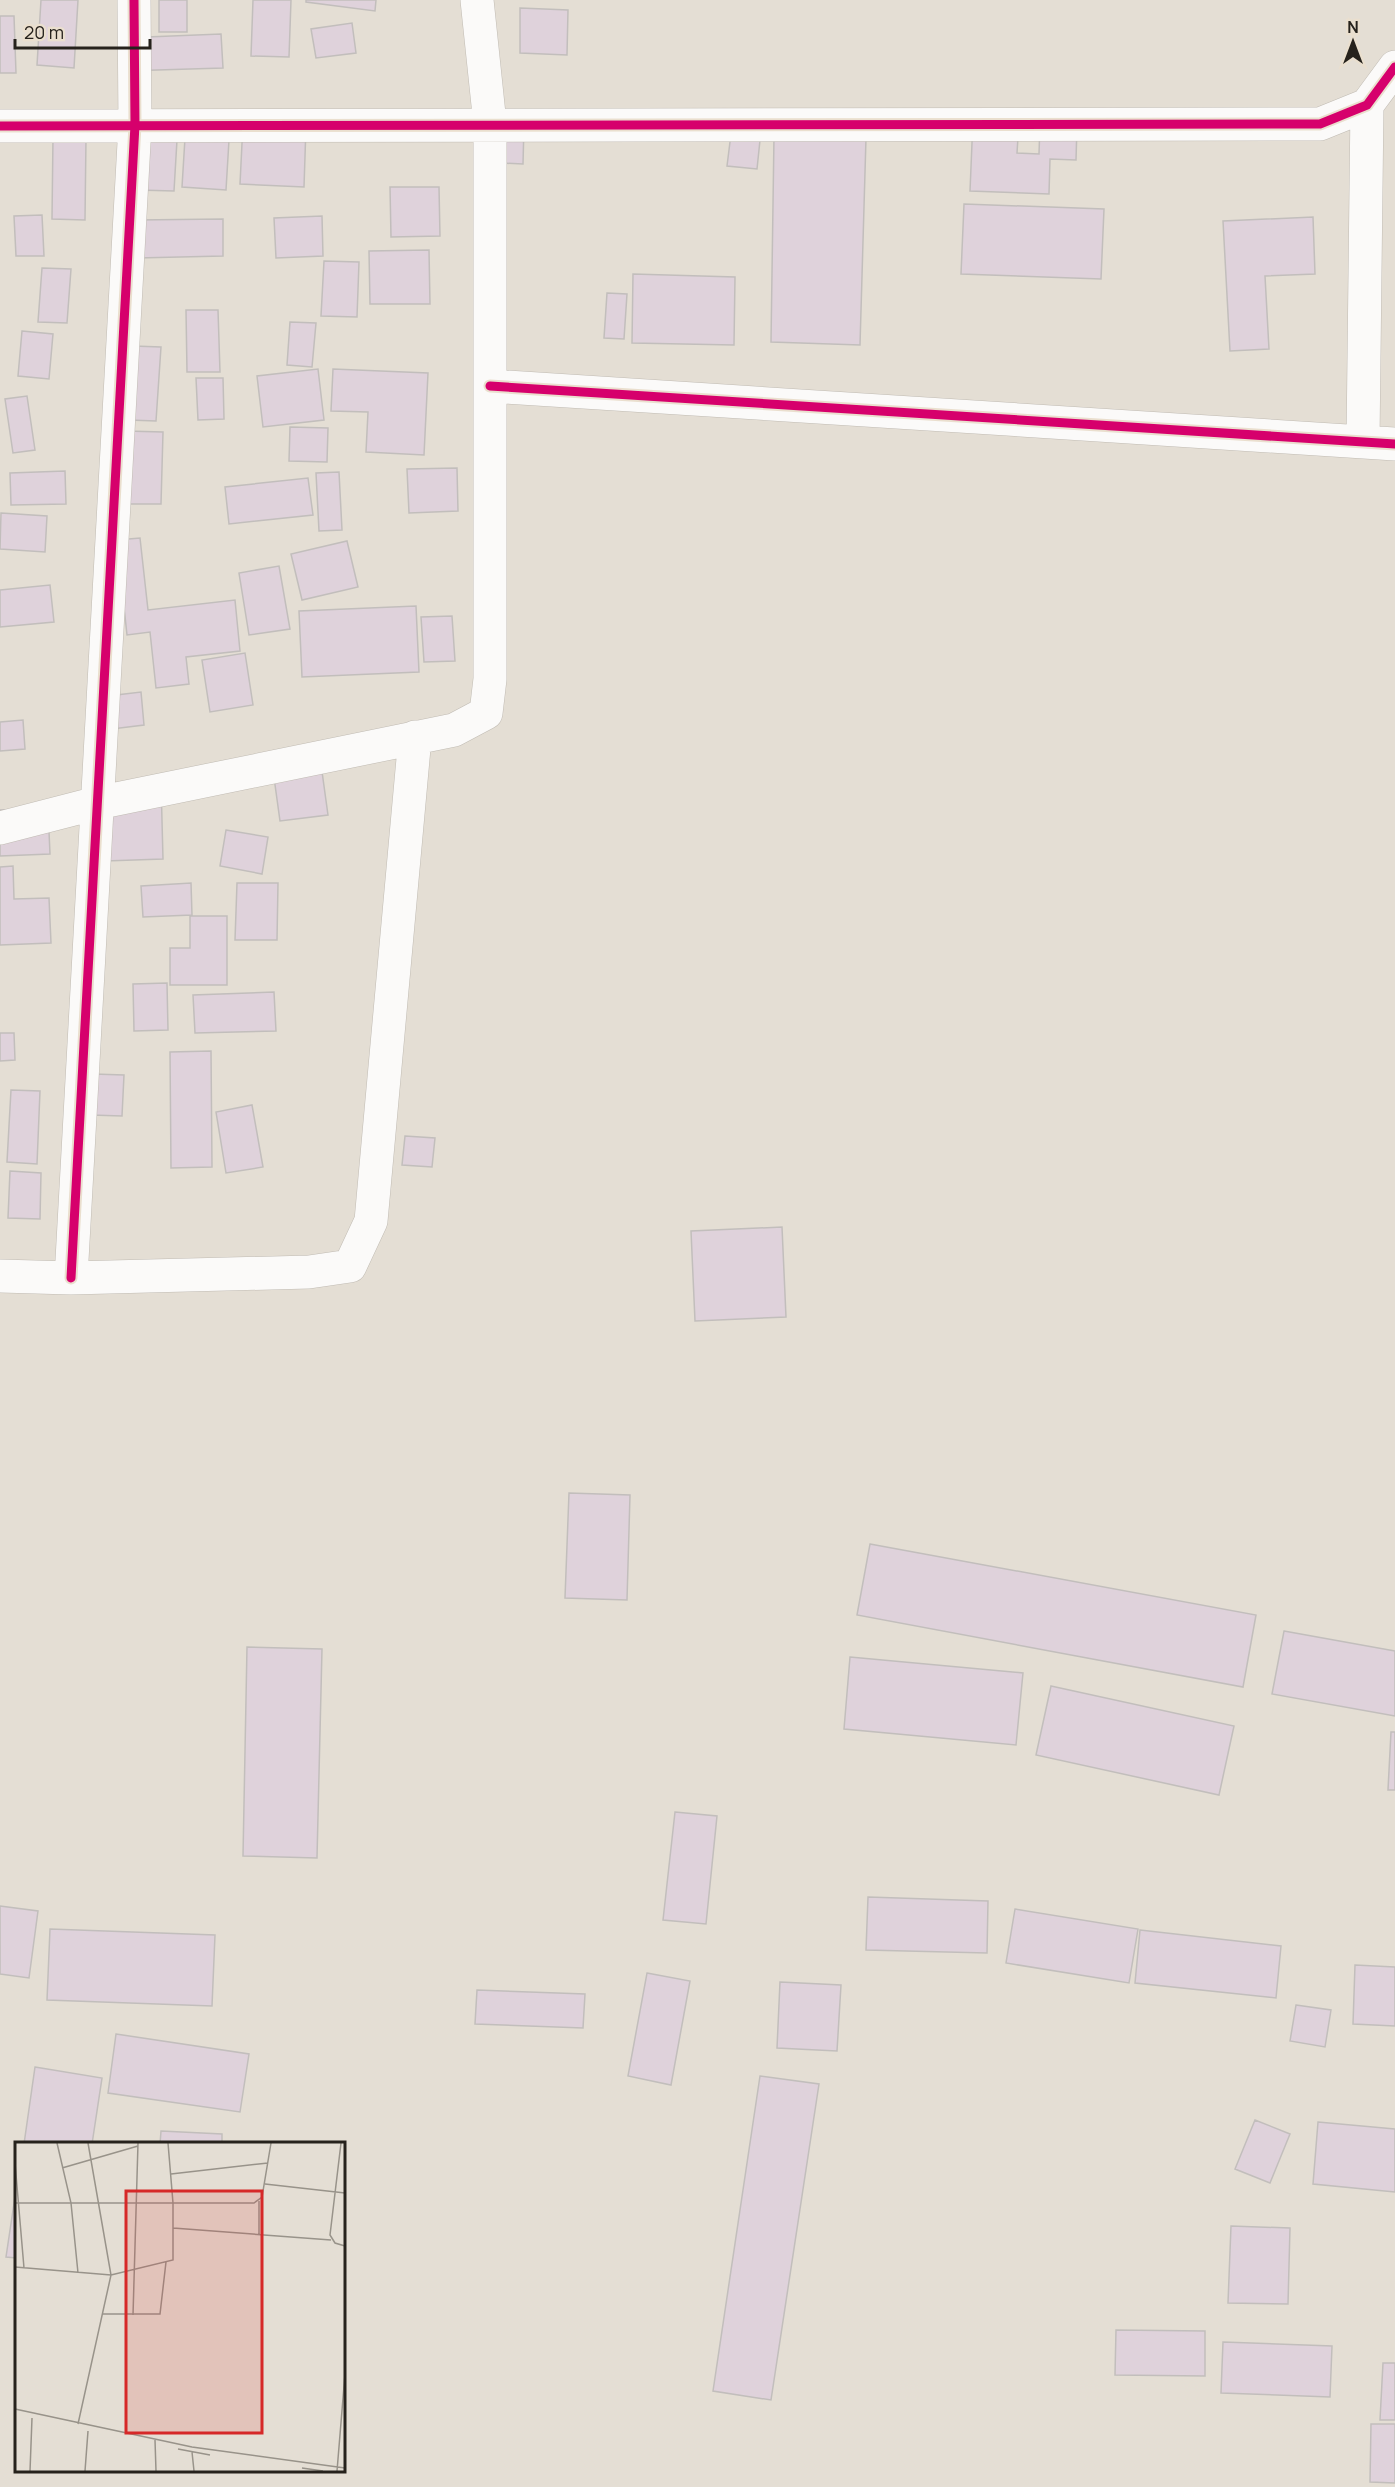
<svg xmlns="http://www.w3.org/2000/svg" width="1395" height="2487" font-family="Manrope,sans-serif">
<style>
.building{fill:#dfd2db;stroke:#c2bebc;stroke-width:1.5}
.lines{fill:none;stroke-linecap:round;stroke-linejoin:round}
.minor-casing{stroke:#c0bbb3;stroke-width:34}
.minor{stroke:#fbfaf9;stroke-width:33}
.cycleway-casing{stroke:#eadfce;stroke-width:13}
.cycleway{stroke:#d6006c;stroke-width:9}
.inset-road{fill:none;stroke:#98938a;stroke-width:1.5}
.view{fill:#d62828;fill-opacity:0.15;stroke:#d62828;stroke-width:3}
.inset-edge{fill:none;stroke:#26221c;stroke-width:3}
</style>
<rect width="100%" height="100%" fill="#e4ded4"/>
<path class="building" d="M 41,0 L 78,0 L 74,68 L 37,65 Z
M 159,0 L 187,0 L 187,32 L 159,32 Z
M 253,0 L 291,0 L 289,57 L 251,56 Z
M 306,0 L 376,0 L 375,11 L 306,2 Z
M 520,8 L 568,10 L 567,55 L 520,53 Z
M 0,16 L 14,16 L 16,73 L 0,73 Z
M 352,23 L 356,53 L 316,58 L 311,29 Z
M 221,34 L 223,68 L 124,71 L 122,38 Z
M 733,118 L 762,121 L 757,169 L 727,166 Z
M 973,119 L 1019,121 L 1017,153 L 1039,154 L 1040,124 L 1077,126 L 1076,160 L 1050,159 L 1049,194 L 970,191 Z
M 243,123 L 306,126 L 304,187 L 240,184 Z
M 503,125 L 524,125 L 523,164 L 502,163 Z
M 774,136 L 866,138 L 860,345 L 771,342 Z
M 53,137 L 86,138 L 85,220 L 52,219 Z
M 185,138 L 229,140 L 226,190 L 182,187 Z
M 141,139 L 177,140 L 174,191 L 138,190 Z
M 390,187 L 439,187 L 440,236 L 391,237 Z
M 964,204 L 1104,209 L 1101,279 L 961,274 Z
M 42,215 L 44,256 L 16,256 L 14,216 Z
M 322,216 L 323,256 L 276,258 L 274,218 Z
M 1313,217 L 1315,274 L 1265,276 L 1269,349 L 1230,351 L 1223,221 Z
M 223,219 L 223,256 L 137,258 L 136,220 Z
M 429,250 L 430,304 L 370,304 L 369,251 Z
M 324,261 L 359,262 L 357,317 L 321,316 Z
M 42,268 L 71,269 L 67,323 L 38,322 Z
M 633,274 L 735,277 L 734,345 L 632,343 Z
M 607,293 L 627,294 L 624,339 L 604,338 Z
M 186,310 L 218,310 L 220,372 L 187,372 Z
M 290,322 L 316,323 L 312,367 L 287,365 Z
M 22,331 L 53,334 L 49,379 L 18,376 Z
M 133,346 L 161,347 L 156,421 L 129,420 Z
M 318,369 L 324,420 L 263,427 L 257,376 Z
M 333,369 L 428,373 L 424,455 L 366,452 L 368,412 L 331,411 Z
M 196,378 L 223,378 L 224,419 L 198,420 Z
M 27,396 L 35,450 L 13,453 L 5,399 Z
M 290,427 L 328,428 L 327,462 L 289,461 Z
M 125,431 L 163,432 L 161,504 L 124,504 Z
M 457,468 L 458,511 L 409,513 L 407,469 Z
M 65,471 L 66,504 L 11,505 L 10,473 Z
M 339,472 L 342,530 L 319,531 L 316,473 Z
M 308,478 L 313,515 L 229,524 L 225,487 Z
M 1,513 L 47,516 L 45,552 L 0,549 Z
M 140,538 L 148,610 L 235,600 L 240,651 L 186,657 L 189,684 L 156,688 L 150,632 L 127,635 L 117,540 Z
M 347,541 L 358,587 L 302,600 L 291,554 Z
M 279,566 L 290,629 L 249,635 L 239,573 Z
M 50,585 L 54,622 L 0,627 L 0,590 Z
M 416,606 L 419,672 L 302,677 L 299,611 Z
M 452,616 L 455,661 L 424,662 L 421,617 Z
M 245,653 L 253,705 L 210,712 L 202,660 Z
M 141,692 L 144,725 L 112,729 L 108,696 Z
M 23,720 L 25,749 L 0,751 L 0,722 Z
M 320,757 L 328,815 L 280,821 L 272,763 Z
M 161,782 L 163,859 L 105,861 L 103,784 Z
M 48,809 L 50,854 L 0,856 L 0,810 Z
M 226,830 L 268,837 L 262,874 L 220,866 Z
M 13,866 L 14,899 L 49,898 L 51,943 L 0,945 L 0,867 Z
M 191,883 L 192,915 L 143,917 L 141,886 Z
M 237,883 L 278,883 L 277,940 L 235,940 Z
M 190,916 L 227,916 L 227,985 L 170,985 L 170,948 L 190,948 Z
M 167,983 L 168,1030 L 134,1031 L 133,984 Z
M 274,992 L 276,1031 L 195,1033 L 193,995 Z
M 0,1033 L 14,1033 L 15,1060 L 0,1061 Z
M 211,1051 L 212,1167 L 171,1168 L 170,1052 Z
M 93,1074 L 124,1075 L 122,1116 L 91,1115 Z
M 11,1090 L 40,1091 L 37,1164 L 7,1162 Z
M 252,1105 L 263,1167 L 226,1173 L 216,1112 Z
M 405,1136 L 435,1138 L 432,1167 L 402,1165 Z
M 10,1171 L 41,1173 L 40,1219 L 8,1218 Z
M 782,1227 L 786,1317 L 695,1321 L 691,1231 Z
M 569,1493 L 630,1495 L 627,1600 L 565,1598 Z
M 870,1544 L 1256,1615 L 1243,1687 L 857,1615 Z
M 1284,1631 L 1395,1651 L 1395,1716 L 1272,1694 Z
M 247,1647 L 322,1649 L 317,1858 L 243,1856 Z
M 850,1657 L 1023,1673 L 1016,1745 L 844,1729 Z
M 1051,1686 L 1234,1726 L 1219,1795 L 1036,1755 Z
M 1391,1732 L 1395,1732 L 1395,1790 L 1388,1790 Z
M 675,1812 L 717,1816 L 706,1924 L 663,1920 Z
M 868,1897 L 988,1901 L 987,1953 L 866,1950 Z
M 0,1906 L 38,1911 L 29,1978 L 0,1974 Z
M 1015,1909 L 1138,1929 L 1129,1983 L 1006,1963 Z
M 50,1929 L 215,1935 L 212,2006 L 47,2000 Z
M 1140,1930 L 1281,1946 L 1276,1998 L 1135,1983 Z
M 1355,1965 L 1395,1967 L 1395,2026 L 1353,2024 Z
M 647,1973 L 690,1981 L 671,2085 L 628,2076 Z
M 780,1982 L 841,1985 L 837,2051 L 777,2048 Z
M 477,1990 L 585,1994 L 583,2028 L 475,2024 Z
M 1296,2005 L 1331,2010 L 1325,2047 L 1290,2041 Z
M 116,2034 L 249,2054 L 240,2112 L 108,2093 Z
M 35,2067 L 102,2078 L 92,2144 L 24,2144 Z
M 760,2076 L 819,2084 L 771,2400 L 713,2391 Z
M 1255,2120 L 1290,2134 L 1270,2183 L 1235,2169 Z
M 1318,2122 L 1395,2129 L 1395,2192 L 1313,2184 Z
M 161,2131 L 222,2134 L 222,2144 L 160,2144 Z
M 16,2190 L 16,2258 L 6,2257 Z
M 1231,2226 L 1290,2228 L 1288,2304 L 1228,2303 Z
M 1116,2330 L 1205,2331 L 1205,2376 L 1115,2375 Z
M 1223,2342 L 1332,2346 L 1330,2397 L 1221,2393 Z
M 1383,2363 L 1395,2363 L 1395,2420 L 1380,2420 Z
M 1371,2424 L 1395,2424 L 1395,2483 L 1370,2482 Z"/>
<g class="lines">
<defs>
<path id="minor" d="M 0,126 L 1320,124 L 1367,105 L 1395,67
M 490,386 L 1395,444
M 1363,441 L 1367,105
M 0,828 L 97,803 L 454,730 L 486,713 L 490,679 L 490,124 L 477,0
M 0,1276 L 71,1278 L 309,1272 L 350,1266 L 371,1221 L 415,737
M 71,1278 L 135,125 L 134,0"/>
</defs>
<use href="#minor" class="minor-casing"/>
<use href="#minor" class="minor"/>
<defs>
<path id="cycleway" d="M 0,126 L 1320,124 L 1367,105 L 1395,67
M 490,386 L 1395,444
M 71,1278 L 135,125 L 134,0"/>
</defs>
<use href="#cycleway" class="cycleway-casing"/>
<use href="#cycleway" class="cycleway"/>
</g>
<g transform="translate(15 2142)">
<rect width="330" height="330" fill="#e4ded4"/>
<path class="inset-road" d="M 42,1 L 56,61 L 63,131M 326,1 L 315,93 L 320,101 L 330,104M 0,21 L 9,126M 47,26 L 123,4M 156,32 L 253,21M 250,42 L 330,51M 0,61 L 239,61 L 247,55 L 256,1M 158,86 L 316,98M 244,92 L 244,59M 0,125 L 96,133 L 158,118 L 158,61 L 153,1M 87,172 L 145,172 L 151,120M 118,173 L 123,1M 0,267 L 177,305 L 330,326M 63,282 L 96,133 L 73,1M 140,298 L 141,329M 163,307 L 195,313M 177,310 L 179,329M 287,326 L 308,329M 15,329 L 17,276M 70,329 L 73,289M 322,329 L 330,232"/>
<path class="view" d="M 111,49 L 247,49 L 247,291 L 111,291 Z"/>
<rect width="330" height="330" class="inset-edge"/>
</g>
<g transform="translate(1353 42)" stroke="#eadfce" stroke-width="4.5" paint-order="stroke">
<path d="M0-4.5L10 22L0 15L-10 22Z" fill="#26221c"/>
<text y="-9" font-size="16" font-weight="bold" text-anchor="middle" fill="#26221c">N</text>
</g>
<path d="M15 39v9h135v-9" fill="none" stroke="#26221c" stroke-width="3"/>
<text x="24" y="39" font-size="18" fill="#26221c" stroke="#eadfce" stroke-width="4.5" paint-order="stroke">20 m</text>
</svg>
